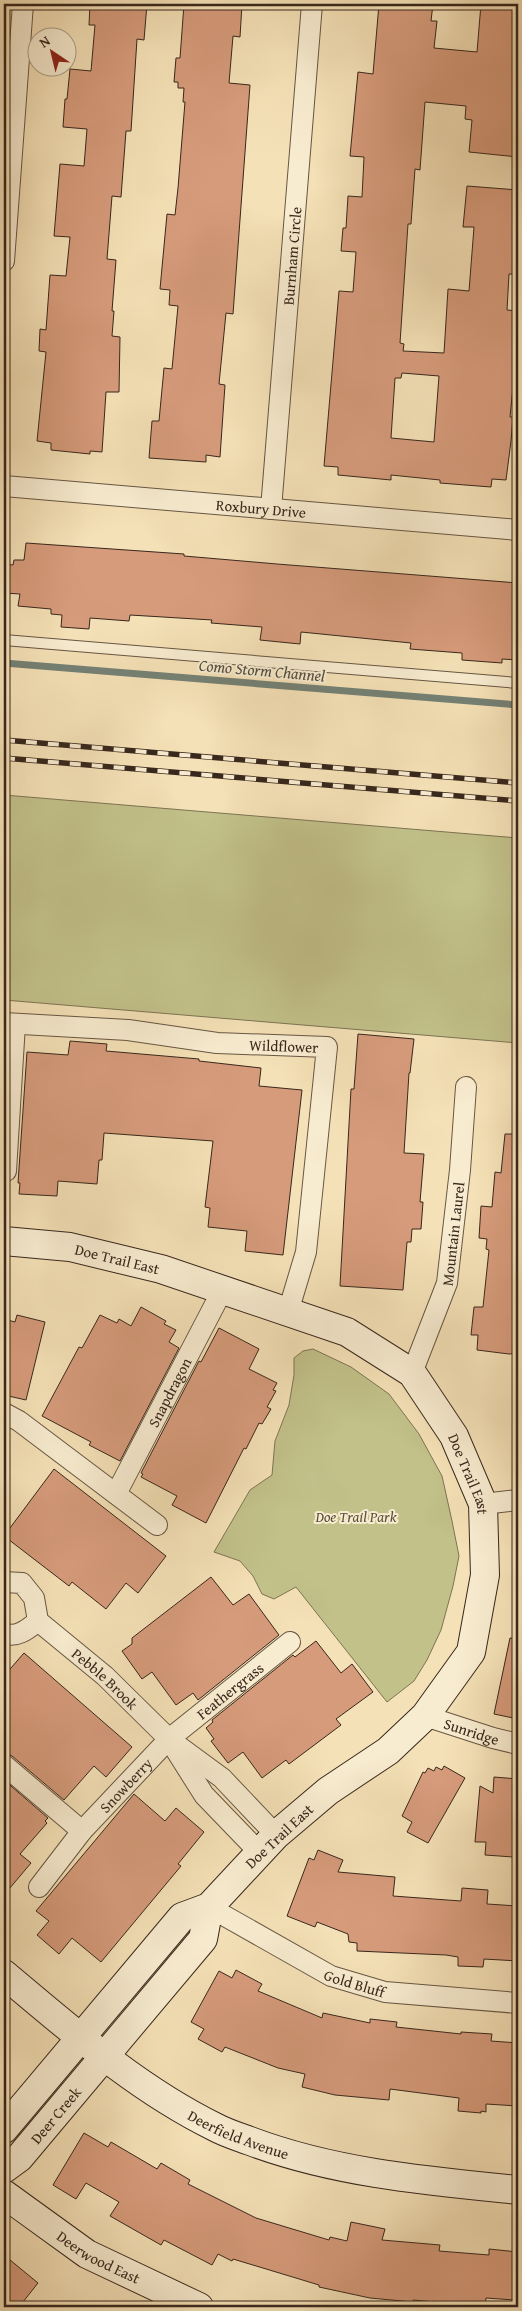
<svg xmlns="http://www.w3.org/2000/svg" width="522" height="2311" font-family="'Gentium Book Plus',serif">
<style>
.green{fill:#c2c18a;stroke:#7d7453}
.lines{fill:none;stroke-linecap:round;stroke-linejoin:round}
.stream{stroke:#748175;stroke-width:7}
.building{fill:#d69b7b;stroke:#38271c;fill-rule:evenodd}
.lane-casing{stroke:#675643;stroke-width:12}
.street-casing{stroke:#675643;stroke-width:22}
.secondary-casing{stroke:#38271c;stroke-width:30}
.lane{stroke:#f8ecd0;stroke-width:10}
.street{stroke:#f8ecd0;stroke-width:20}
.secondary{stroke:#f8ecd0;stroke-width:28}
.rail-casing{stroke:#38271c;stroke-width:5.5}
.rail{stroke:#f8ecd0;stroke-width:4;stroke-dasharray:11;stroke-linecap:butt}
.labels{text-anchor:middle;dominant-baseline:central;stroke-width:4;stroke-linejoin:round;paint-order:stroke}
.street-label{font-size:15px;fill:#38271c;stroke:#f8ecd0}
.park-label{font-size:15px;font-style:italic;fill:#5a4e38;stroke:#f8ecd0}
.water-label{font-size:16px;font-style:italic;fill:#514c41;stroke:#f8ecd0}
</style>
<rect width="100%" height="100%" fill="#f5e1b7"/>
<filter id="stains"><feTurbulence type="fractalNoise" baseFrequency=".004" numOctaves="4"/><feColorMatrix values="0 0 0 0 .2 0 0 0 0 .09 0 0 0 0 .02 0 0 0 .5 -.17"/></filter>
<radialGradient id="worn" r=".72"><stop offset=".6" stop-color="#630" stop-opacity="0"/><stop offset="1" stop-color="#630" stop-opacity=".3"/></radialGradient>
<path class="green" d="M 4,795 L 518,838 L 518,1043 L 4,1000 Z
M 313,1349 L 351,1367 L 389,1394 L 419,1434 L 442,1476 L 452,1521 L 459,1556 L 453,1586 L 441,1630 L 427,1660 L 414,1681 L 387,1702 L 296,1587 L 274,1599 L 262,1594 L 253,1576 L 240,1561 L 214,1552 L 250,1490 L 272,1475 L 275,1441 L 289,1405 L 294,1375 L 294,1358 L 303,1351 Z"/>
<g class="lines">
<path class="stream" d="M 4,663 L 518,705"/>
</g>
<path class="building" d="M 90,4 L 147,4 L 144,40 L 137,39 L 131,131 L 126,131 L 121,197 L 112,196 L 107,259 L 116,260 L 112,311 L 114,311 L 112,336 L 120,337 L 119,392 L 106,392 L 102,452 L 90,451 L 90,454 L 51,450 L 51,443 L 37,441 L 46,352 L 39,351 L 40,329 L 46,330 L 50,275 L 66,276 L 70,237 L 54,236 L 60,164 L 84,166 L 87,129 L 63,127 L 65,99 L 67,99 L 70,69 L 91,71 L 95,25 L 89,25 Z
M 184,4 L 242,4 L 240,37 L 233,36 L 229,83 L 250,85 L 233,314 L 226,313 L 219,384 L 225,385 L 220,457 L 206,455 L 206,462 L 149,458 L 152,421 L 159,421 L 164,368 L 172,369 L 178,306 L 169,305 L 170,290 L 160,289 L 167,214 L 175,215 L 178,188 L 185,102 L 183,102 L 184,88 L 178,88 L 178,82 L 174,82 L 176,58 L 180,58 Z
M 379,4 L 433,4 L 431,21 L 437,21 L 434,48 L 477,52 L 481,4 L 518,4 L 518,157 L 469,152 L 472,120 L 465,119 L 466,106 L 425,102 L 420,170 L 415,169 L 411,224 L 408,224 L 400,343 L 404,344 L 403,351 L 444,353 L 448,289 L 469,291 L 474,227 L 463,227 L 467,186 L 518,190 L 518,269 L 514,269 L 514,274 L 509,274 L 507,310 L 518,311 L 517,377 L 514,377 L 510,417 L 513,417 L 511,441 L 506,480 L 492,479 L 491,487 L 440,483 L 440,480 L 391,475 L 391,480 L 338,475 L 338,467 L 324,466 L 339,291 L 353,292 L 356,252 L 341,251 L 343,228 L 346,228 L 348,196 L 362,197 L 364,157 L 350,156 L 358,72 L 373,74 ZM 402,373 L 439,376 L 434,442 L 391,438 L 395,378 L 401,378 Z
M 26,543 L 184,554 L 184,556 L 277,564 L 518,583 L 518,660 L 502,659 L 502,663 L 462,660 L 462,653 L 410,649 L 411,643 L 301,632 L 300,644 L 260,640 L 262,627 L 211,623 L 212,620 L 130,615 L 129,621 L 90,618 L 89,629 L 61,627 L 62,615 L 51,614 L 51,609 L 18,606 L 20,594 L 4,593 L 4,564 L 13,565 L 14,560 L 24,560 Z
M 358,1034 L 414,1039 L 410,1073 L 409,1073 L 404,1153 L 424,1154 L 420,1202 L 423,1202 L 421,1229 L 412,1229 L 411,1242 L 407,1242 L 403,1290 L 340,1286 L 351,1089 L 354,1089 Z
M 70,1041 L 107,1044 L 106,1051 L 199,1059 L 199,1061 L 261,1068 L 259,1086 L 302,1090 L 283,1255 L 245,1251 L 247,1231 L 208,1227 L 210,1208 L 205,1207 L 213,1141 L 104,1133 L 102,1160 L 99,1160 L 97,1184 L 58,1181 L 57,1196 L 19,1194 L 20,1183 L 18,1183 L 27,1052 L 68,1055 Z
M 505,1134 L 518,1134 L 518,1353 L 509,1354 L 477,1350 L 478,1335 L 471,1335 L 474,1307 L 483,1307 L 489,1250 L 486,1249 L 487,1239 L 479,1238 L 481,1206 L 492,1207 L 495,1172 L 501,1173 Z
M 141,1307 L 166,1321 L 164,1324 L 176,1330 L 169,1342 L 179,1348 L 120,1461 L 89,1445 L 91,1442 L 42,1416 L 79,1347 L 82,1348 L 100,1315 L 117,1323 L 119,1319 L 131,1326 Z
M 17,1315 L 45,1322 L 26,1400 L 4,1395 L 4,1319 L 15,1322 Z
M 219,1328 L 259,1349 L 249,1369 L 277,1383 L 273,1390 L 276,1391 L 267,1407 L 271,1409 L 262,1424 L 259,1423 L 246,1449 L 244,1448 L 206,1523 L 172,1505 L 177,1496 L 141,1477 L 143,1474 L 141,1473 L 199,1361 L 201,1362 Z
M 54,1469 L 166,1556 L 138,1593 L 126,1583 L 106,1609 L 72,1582 L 69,1586 L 4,1536 Z
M 211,1577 L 233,1605 L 249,1594 L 279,1635 L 198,1700 L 193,1693 L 176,1705 L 152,1672 L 142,1679 L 122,1651 L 132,1644 L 132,1638 Z
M 510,1638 L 518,1639 L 518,1719 L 494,1714 Z
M 316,1641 L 341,1673 L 352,1664 L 373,1692 L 336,1719 L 341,1725 L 289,1764 L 286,1760 L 262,1778 L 243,1752 L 228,1763 L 211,1741 L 214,1739 L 206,1728 L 213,1722 L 212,1720 L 293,1655 L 295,1657 Z
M 24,1653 L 132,1747 L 106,1777 L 94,1766 L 64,1800 L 12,1756 L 4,1753 L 4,1676 Z
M 444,1766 L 465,1778 L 428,1843 L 407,1832 L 412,1822 L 402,1816 L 423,1772 L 425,1773 L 428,1768 L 434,1771 L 436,1767 L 442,1770 Z
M 494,1777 L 518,1779 L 518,1807 L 513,1857 L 485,1855 L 486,1842 L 475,1842 L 480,1786 L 493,1793 Z
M 4,1780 L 48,1818 L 45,1821 L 47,1823 L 20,1854 L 31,1863 L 4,1895 Z
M 134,1794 L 165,1821 L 176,1808 L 204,1832 L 178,1864 L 181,1866 L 101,1962 L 72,1938 L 59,1954 L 37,1935 L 49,1921 L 36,1911 Z
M 318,1850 L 343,1860 L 338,1872 L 395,1877 L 393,1896 L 461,1901 L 462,1888 L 488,1890 L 487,1904 L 518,1906 L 518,1961 L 484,1959 L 483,1967 L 458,1966 L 458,1957 L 446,1955 L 357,1951 L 357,1943 L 349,1942 L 348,1934 L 317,1922 L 315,1927 L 287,1916 L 309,1858 L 314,1860 Z
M 236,1970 L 262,1984 L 258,1991 L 322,2018 L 323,2013 L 370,2023 L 370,2019 L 397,2022 L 396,2027 L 461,2034 L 461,2032 L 492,2034 L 491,2041 L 518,2043 L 518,2106 L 486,2104 L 486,2112 L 481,2111 L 481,2113 L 458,2111 L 459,2098 L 390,2089 L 389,2100 L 335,2095 L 302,2087 L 305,2074 L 278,2068 L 225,2047 L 222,2052 L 198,2039 L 204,2029 L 191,2022 L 219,1971 L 232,1978 Z
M 84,2133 L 108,2147 L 111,2142 L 157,2169 L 161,2163 L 190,2180 L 188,2184 L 256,2218 L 329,2240 L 330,2237 L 347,2241 L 351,2222 L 385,2229 L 382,2240 L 440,2245 L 439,2251 L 489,2255 L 489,2249 L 518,2252 L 514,2300 L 486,2298 L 485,2307 L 456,2307 L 456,2304 L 413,2300 L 413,2302 L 370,2298 L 319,2287 L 319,2285 L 233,2259 L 232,2261 L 218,2254 L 212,2265 L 164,2240 L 161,2245 L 110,2216 L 119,2202 L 86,2183 L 76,2199 L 53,2185 Z
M 4,2255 L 38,2283 L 19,2307 L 4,2307 Z"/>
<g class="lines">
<defs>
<path id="lane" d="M 4,640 L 518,683"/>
<g id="street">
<path d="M 4,261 L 23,4"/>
<path id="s1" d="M 4,486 L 518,530"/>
<path id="s2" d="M 271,509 L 312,4"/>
<path id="s3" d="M 4,1023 L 128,1030 L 217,1043 L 327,1047 L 306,1252 L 288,1312"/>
<path d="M 6,1171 L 15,1024"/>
<path id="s4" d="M 412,1373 L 447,1283 L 460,1170 L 466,1087"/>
<path d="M 4,1413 L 19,1421 L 157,1525"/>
<path id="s5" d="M 116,1494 L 223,1289"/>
<path d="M 483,1504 L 518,1500"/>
<path id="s6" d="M 4,1582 L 22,1583 L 34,1598 L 38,1621 L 105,1676 L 169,1739 L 222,1778 L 276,1835"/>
<path d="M 4,1633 C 17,1639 29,1628 38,1621"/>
<path id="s7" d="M 425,1716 L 493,1738 L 518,1744"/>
<path d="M 175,1749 L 204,1795 L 259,1852"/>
<path d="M 4,1765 L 82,1831"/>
<path id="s8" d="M 39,1887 L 82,1831 L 169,1739 L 290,1642"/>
<path id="s9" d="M 209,1907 L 331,1976 L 385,1992 L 518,2003"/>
</g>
<g id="secondary">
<path id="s10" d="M 4,1241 L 70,1247 L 161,1269 L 347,1332 L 412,1373 L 454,1436 L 483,1504 L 485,1575 L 471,1652 L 425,1716 L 388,1751 L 328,1791 L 276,1835 L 209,1907 L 182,1917 L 4,2129"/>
<path id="s11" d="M 4,1974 C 71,2030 136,2088 215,2127 C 226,2133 239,2137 250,2141 C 335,2173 428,2181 518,2190"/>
<path id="s12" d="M 4,2169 L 19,2158 L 203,1939 L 209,1907"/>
<path id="s13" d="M 4,2194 L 87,2254 L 199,2307"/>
</g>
</defs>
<use href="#lane" class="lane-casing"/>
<use href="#street" class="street-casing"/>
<use href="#secondary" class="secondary-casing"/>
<use href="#lane" class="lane"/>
<use href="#street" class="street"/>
<use href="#secondary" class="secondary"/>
<defs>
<path id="rail" d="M 4,740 L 518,783
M 4,758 L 518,801"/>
</defs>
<use href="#rail" class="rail-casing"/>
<use href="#rail" class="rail"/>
</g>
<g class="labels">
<g class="street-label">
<text stroke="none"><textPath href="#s2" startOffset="254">Burnham Circle</textPath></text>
<text stroke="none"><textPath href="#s1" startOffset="258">Roxbury Drive</textPath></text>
<text stroke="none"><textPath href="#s3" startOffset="281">Wildflower</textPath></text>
<text stroke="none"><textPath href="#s4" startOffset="146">Mountain Laurel</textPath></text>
<text stroke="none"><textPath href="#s10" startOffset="115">Doe Trail East</textPath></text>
<text stroke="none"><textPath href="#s5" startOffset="115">Snapdragon</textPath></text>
<text stroke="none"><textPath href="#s10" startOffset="550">Doe Trail East</textPath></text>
<text stroke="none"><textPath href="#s6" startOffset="149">Pebble Brook</textPath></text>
<text stroke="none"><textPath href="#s8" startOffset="275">Feathergrass</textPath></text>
<text stroke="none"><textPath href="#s7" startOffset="49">Sunridge</textPath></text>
<text stroke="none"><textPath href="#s8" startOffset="134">Snowberry</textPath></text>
<text transform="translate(279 1836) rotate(-43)">Doe Trail East</text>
<text stroke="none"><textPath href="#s9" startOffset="165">Gold Bluff</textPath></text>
<text stroke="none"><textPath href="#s12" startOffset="75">Deer Creek</textPath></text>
<text stroke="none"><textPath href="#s11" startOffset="286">Deerfield Avenue</textPath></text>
<text stroke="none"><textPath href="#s13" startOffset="114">Deerwood East</textPath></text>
</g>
<g class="park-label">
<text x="356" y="1516">Doe Trail Park</text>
</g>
<g class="water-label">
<text transform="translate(262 670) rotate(5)">Como Storm Channel</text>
</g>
</g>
<rect width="522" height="2311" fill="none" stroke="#f5e1b7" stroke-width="20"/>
<rect x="5" y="5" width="512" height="2301" fill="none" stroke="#38271c" stroke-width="2.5"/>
<rect x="10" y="10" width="502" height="2291" fill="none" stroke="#38271c"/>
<g transform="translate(52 52) rotate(325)"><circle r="24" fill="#f8ecd0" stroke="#ab9d88"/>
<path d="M0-4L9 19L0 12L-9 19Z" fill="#8f2418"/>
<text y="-8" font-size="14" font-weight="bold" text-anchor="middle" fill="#38271c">N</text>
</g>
<rect width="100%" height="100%" filter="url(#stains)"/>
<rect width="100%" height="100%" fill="url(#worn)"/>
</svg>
